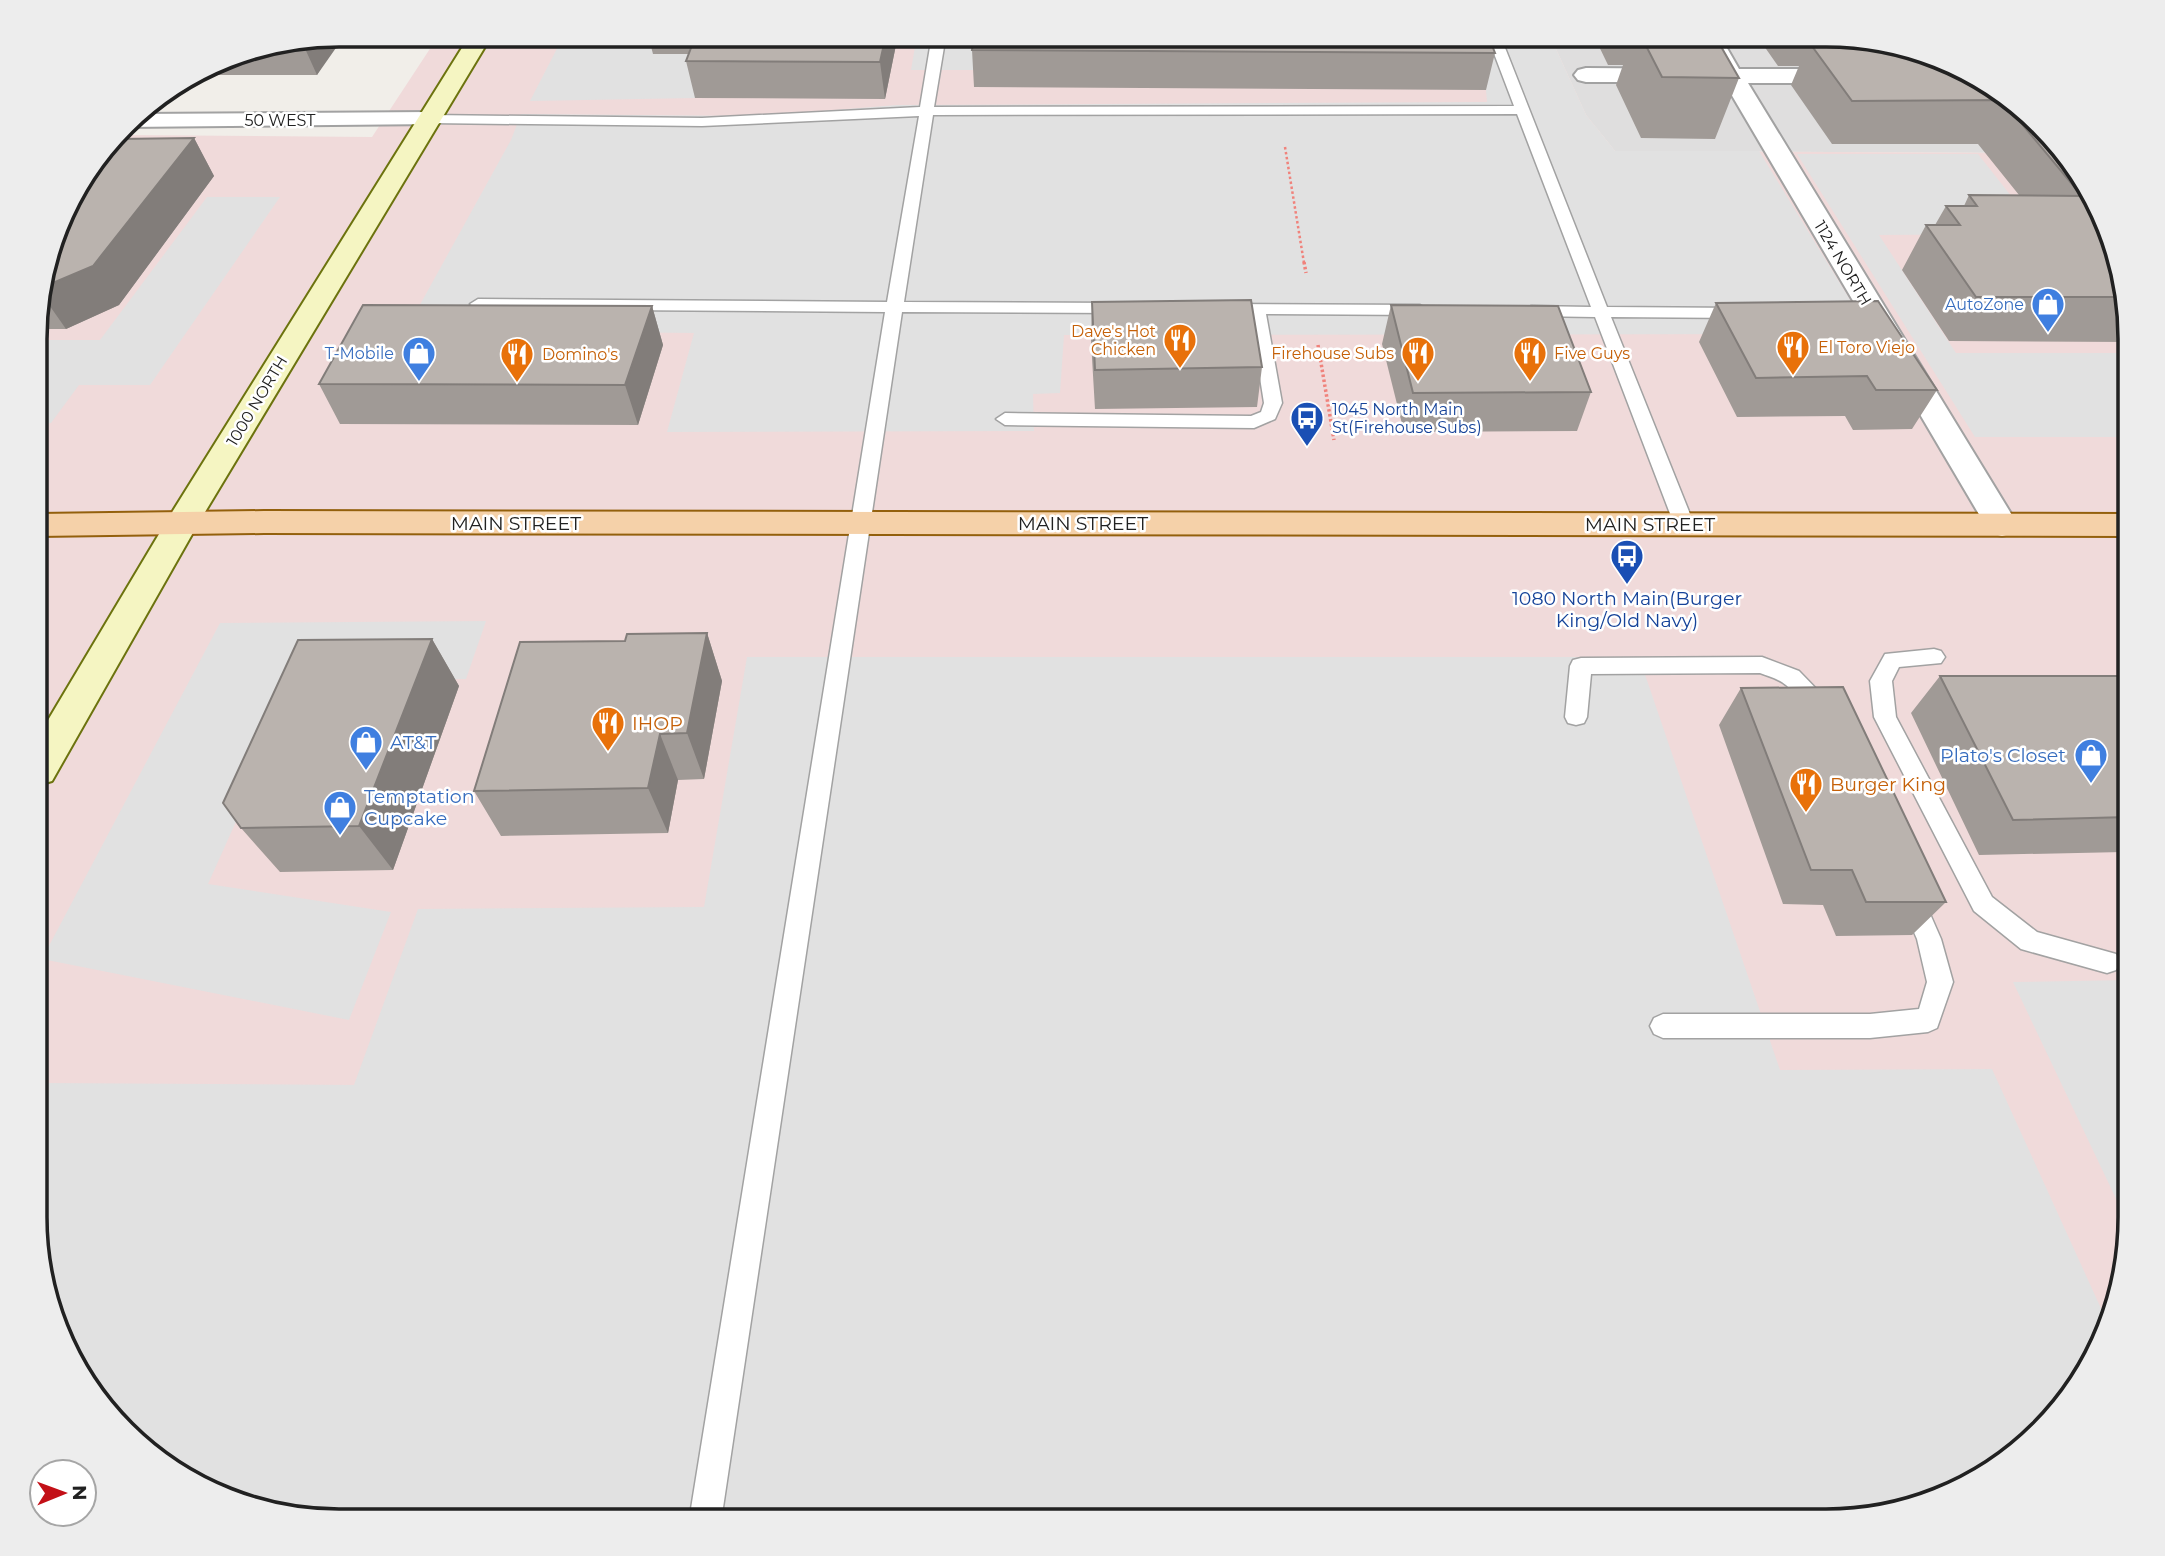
<svg xmlns="http://www.w3.org/2000/svg" width="2165" height="1556" font-family="Montserrat,sans-serif">
<style>
.residential{fill:#dfdede}
.commercial{fill:#f0dada}
.parking{fill:#e1e1e1}
.lines{fill:none;stroke-linecap:round;stroke-linejoin:round}
.lane-casing{stroke:#a2a2a2;stroke-width:3}
.street-casing{stroke:#a2a2a2;stroke-width:4}
.secondary-casing{stroke:#6c730e;stroke-width:4}
.primary-casing{stroke:#93600c;stroke-width:4}
.path-far1{stroke:#f0827b;stroke-width:2.5;stroke-dasharray:2.5 2.5;stroke-linecap:butt}
.path{stroke:#f0827b;stroke-width:3.5;stroke-dasharray:2.5 2.5;stroke-linecap:butt}
.lane{fill:#fff;fill-rule:evenodd}
.street{fill:#fff;fill-rule:evenodd}
.secondary{fill:#f5f5c2;fill-rule:evenodd}
.primary{fill:#f5d1a9;fill-rule:evenodd}
.wall{fill:#a09a96}
.shaded-wall{fill:#827d7a}
.building{fill:#bab3ae;stroke:#827d7a;stroke-width:2}
.labels{text-anchor:middle;dominant-baseline:central;stroke-width:5;stroke-linejoin:round;paint-order:stroke}
.far-street-label{font-size:16px;fill:#212121;stroke:#fff}
.far-shop-label{font-size:16px;fill:#366cbe;stroke:#fff;text-anchor:end}
.far-food-label{font-size:16px;fill:#c56008;stroke:#fff;text-anchor:start}
.far-transit-label{font-size:16px;fill:#164399;stroke:#fff;text-anchor:start}
.street-label{font-size:19px;fill:#212121;stroke:#fff}
.transit-label{font-size:19px;fill:#164399;stroke:#fff}
.food-label{font-size:19px;fill:#c56008;stroke:#fff;text-anchor:start}
.shop-label{font-size:19px;fill:#366cbe;stroke:#fff;text-anchor:start}
.rim{fill:none;stroke:#212121;stroke-width:3.5}
</style>
<rect width="100%" height="100%" fill="#f1eee9"/>
<path class="residential" d="M 1550,36 L 1845,36 L 1924,51 L 2056,153 L 1615,151 L 1586,115 Z"/>
<path class="commercial" d="M 439,35 L 1550,36 L 1586,115 L 1615,151 L 2056,153 L 2129,320 L 2129,1236 L 2107,1333 L 2067,1402 L 1961,1489 L 1826,1521 L 320,1520 L 223,1498 L 154,1458 L 76,1368 L 38,1256 L 38,300 L 67,204 L 120,135 L 372,137 Z"/>
<path class="parking" d="M 564,35 L 661,35 L 712,54 L 695,98 L 530,101 Z
M 917,35 L 981,35 L 977,70 L 911,70 Z
M 1467,35 L 1550,36 L 1586,115 L 1615,151 L 1759,151 L 1871,334 L 1064,335 L 1060,393 L 1033,394 L 1034,431 L 667,432 L 694,333 L 406,330 L 511,140 L 521,114 L 758,116 L 897,105 L 1487,102 L 1486,90 Z
M 1797,154 L 1978,154 L 2041,234 L 1879,235 L 1956,353 L 2129,353 L 2129,437 L 1975,437 Z
M 207,197 L 280,197 L 150,385 L 79,385 L 51,423 L 38,423 L 38,340 L 100,340 Z
M 486,621 L 466,679 L 299,681 L 208,884 L 391,912 L 349,1020 L 42,959 L 220,623 Z
M 747,657 L 1639,657 L 1780,1070 L 1992,1069 L 2109,1326 L 2107,1333 L 2067,1402 L 1961,1489 L 1826,1521 L 320,1520 L 223,1498 L 154,1458 L 76,1368 L 38,1256 L 38,1094 L 43,1083 L 354,1085 L 418,909 L 704,907 Z
M 2129,980 L 2129,1226 L 2013,982 Z"/>
<g class="lines">
<defs>
<path id="lane" d="M 932,35 L 946,35 L 934,107 L 1514,106 L 1487,35 L 1500,35 L 1607,307 L 1742,308 L 1750,313 L 1742,318 L 1611,317 L 1694,524 L 1691,529 L 1677,529 L 1674,524 L 1595,317 L 1531,316 L 1523,311 L 1531,306 L 1591,307 L 1517,114 L 933,115 L 904,302 L 1122,303 L 1130,308 L 1122,313 L 902,312 L 721,1521 L 689,1521 L 885,312 L 478,309 L 470,304 L 478,299 L 887,302 L 919,116 L 702,126 L 430,123 L 423,119 L 430,115 L 702,118 L 920,107 Z
M 1223,304 L 1420,305 L 1428,310 L 1420,315 L 1266,314 L 1282,403 L 1275,419 L 1254,428 L 1005,425 L 996,419 L 1005,413 L 1251,416 L 1261,412 L 1264,403 L 1250,314 L 1217,313 L 1215,309 Z
M 1934,649 L 1941,651 L 1945,657 L 1941,663 L 1899,667 L 1892,681 L 1896,717 L 1992,897 L 2037,932 L 2116,954 L 2120,962 L 2116,970 L 2107,973 L 2021,949 L 1974,911 L 1874,717 L 1870,681 L 1885,654 Z
M 1762,657 L 1799,671 L 1830,703 L 1833,709 L 1830,715 C 1810,721 1799,697 1786,685 C 1779,679 1768,676 1760,673 L 1591,674 L 1587,717 L 1584,723 L 1576,725 L 1568,723 L 1565,717 L 1570,666 L 1573,660 L 1581,658 Z
M 1911,888 L 1920,891 L 1941,939 L 1953,982 L 1937,1028 L 1928,1032 L 1870,1038 L 1663,1038 L 1654,1034 L 1650,1026 L 1654,1018 L 1663,1014 L 1870,1014 L 1919,1009 L 1927,982 L 1917,939 L 1899,898 L 1902,891 Z"/>
<path id="street" d="M 1698,36 L 1720,36 L 1739,69 L 1849,69 L 1857,71 L 1861,76 L 1857,81 L 1849,83 L 1748,83 L 2018,525 L 2014,533 L 2002,536 L 1990,533 L 1724,82 L 1586,82 L 1578,80 L 1574,75 L 1578,70 L 1586,68 L 1716,69 Z
M 430,112 L 438,114 L 442,119 L 438,124 L 126,127 L 136,114 Z"/>
<path id="secondary" d="M 470,35 L 492,35 L 199,522 L 52,781 L 38,785 L 38,737 L 171,514 Z"/>
<path id="primary" d="M 264,511 L 2129,514 L 2129,536 L 264,533 L 38,536 L 38,514 Z"/>
</defs>
<use href="#lane" class="lane-casing"/>
<use href="#street" class="street-casing"/>
<use href="#secondary" class="secondary-casing"/>
<use href="#primary" class="primary-casing"/>
<path class="path-far1" d="M 1285,147 L 1304,263"/>
<path class="path" d="M 1304,262 L 1306,273
M 1318,345 L 1334,440"/>
<use href="#lane" class="lane"/>
<use href="#street" class="street"/>
<use href="#secondary" class="secondary"/>
<use href="#primary" class="primary"/>
</g>
<path class="wall" d="M 340,35 L 317,75 L 196,75 L 223,58 Z
M 648,35 L 898,35 L 885,99 L 695,98 L 686,61 L 689,54 L 653,54 Z
M 1594,36 L 1715,36 L 1739,78 L 1715,139 L 1641,138 L 1616,85 L 1623,65 L 1608,65 Z
M 1757,36 L 1845,36 L 1924,51 L 2011,98 L 2098,204 L 2129,320 L 2129,342 L 1949,341 L 1902,270 L 1926,225 L 1935,225 L 1946,206 L 1964,206 L 1969,195 L 2019,195 L 1978,144 L 1832,144 L 1791,85 L 1799,66 L 1778,66 Z
M 972,50 L 1495,53 L 1486,90 L 974,87 Z
M 194,138 L 214,176 L 119,305 L 66,329 L 38,329 L 38,300 L 67,204 Z
M 1092,302 L 1262,367 L 1257,407 L 1095,409 L 1091,341 Z
M 1716,303 L 1937,390 L 1912,429 L 1853,430 L 1845,416 L 1737,417 L 1699,342 Z
M 1391,305 L 1591,392 L 1577,431 L 1404,432 L 1382,344 Z
M 652,306 L 663,345 L 638,425 L 340,424 L 319,384 Z
M 707,633 L 722,681 L 704,779 L 678,780 L 668,833 L 501,836 L 474,791 L 625,641 Z
M 432,639 L 459,686 L 393,870 L 280,872 L 241,828 Z
M 1940,676 L 2129,676 L 2129,861 L 2123,852 L 1979,855 L 1911,713 Z
M 1741,688 L 1946,902 L 1912,935 L 1836,936 L 1823,905 L 1783,904 L 1719,725 Z"/>
<path class="shaded-wall" d="M 340,35 L 345,35 L 317,75 L 302,42 Z
M 886,35 L 898,35 L 885,99 L 880,62 Z
M 194,138 L 214,176 L 119,305 L 66,329 L 40,292 L 41,288 Z
M 652,306 L 663,345 L 638,425 L 625,385 Z
M 707,633 L 722,681 L 704,779 L 687,733 Z
M 432,639 L 459,686 L 393,870 L 359,826 Z
M 660,734 L 678,780 L 668,833 L 648,788 Z"/>
<path class="building" d="M 696,35 L 886,35 L 880,62 L 686,61 Z
M 974,35 L 1488,35 L 1495,53 L 972,50 Z
M 1641,36 L 1715,36 L 1739,78 L 1662,77 Z
M 1809,42 L 1881,43 L 1924,51 L 2011,98 L 2098,204 L 2123,297 L 1976,297 L 1926,225 L 1960,225 L 1946,206 L 1977,206 L 1969,195 L 2082,196 L 2002,100 L 1852,101 Z
M 194,138 L 93,266 L 41,288 L 67,204 L 117,139 Z
M 1251,300 L 1262,367 L 1095,370 L 1092,302 Z
M 1878,301 L 1937,390 L 1876,390 L 1867,376 L 1756,378 L 1716,303 Z
M 363,305 L 652,306 L 625,385 L 319,384 Z
M 1391,305 L 1558,306 L 1591,392 L 1413,393 Z
M 707,633 L 687,733 L 660,734 L 648,788 L 474,791 L 520,642 L 625,641 L 627,634 Z
M 432,639 L 359,826 L 241,828 L 223,803 L 298,640 Z
M 1940,676 L 2129,676 L 2129,817 L 2013,820 Z
M 1843,687 L 1946,902 L 1866,902 L 1852,870 L 1811,870 L 1741,688 Z"/>
<defs>
<symbol id="shop-pin" viewBox="-11 -11 22 30"><path d="M0 17L-7.5 6A9.5 9.5 0 1 1 7.5 6Z" fill="#3f7fe0" stroke="#fff"/><path d="M-5-2.5h2.3a2.7 3.5 0 0 1 5.4 0H5L5.5 6h-11ZM-1.5-2.5h3a1.5 2.3 0 0 0-3 0Z" fill="#fff"/></symbol>
<symbol id="restaurant-pin" viewBox="-11 -11 22 30"><path d="M0 17L-7.5 6A9.5 9.5 0 1 1 7.5 6Z" fill="#e8710a" stroke="#fff"/><path d="M-5-6h1v4h1v-4h1v4h1v-4h1v5L-1.5 .5V6h-2V.5L-5-1ZM5-6V6H3V1.5H1.5Q1.5-4 5-6Z" fill="#fff"/></symbol>
<symbol id="bus-pin" viewBox="-11 -11 22 30"><path d="M0 17L-7.5 6A9.5 9.5 0 1 1 7.5 6Z" fill="#1a4fb4" stroke="#fff"/><path d="M-5-6H5V4H4V6H2V4H-2V6H-4V4H-5ZM-3.5-4V0h7V-4ZM-3.5 1.2v1.5H-2V1.2ZM2 1.2v1.5H3.5V1.2Z" fill="#fff"/></symbol>
</defs>
<g fill-rule="evenodd">
<use href="#shop-pin" x="2029" y="285" width="38" height="52"/>
<use href="#restaurant-pin" x="1161" y="321" width="38" height="52"/>
<use href="#restaurant-pin" x="1774" y="328" width="38" height="52"/>
<use href="#shop-pin" x="400" y="334" width="38" height="52"/>
<use href="#restaurant-pin" x="1399" y="334" width="38" height="52"/>
<use href="#restaurant-pin" x="1511" y="334" width="38" height="52"/>
<use href="#restaurant-pin" x="498" y="335" width="38" height="52"/>
<use href="#bus-pin" x="1288" y="399" width="38" height="52"/>
<use href="#bus-pin" x="1608" y="537" width="38" height="52"/>
<use href="#restaurant-pin" x="589" y="704" width="38" height="52"/>
<use href="#shop-pin" x="347" y="723" width="38" height="52"/>
<use href="#shop-pin" x="2072" y="736" width="38" height="52"/>
<use href="#restaurant-pin" x="1787" y="765" width="38" height="52"/>
<use href="#shop-pin" x="321" y="788" width="38" height="52"/>
</g>
<g class="labels">
<g class="far-street-label">
<text x="280" y="120">50 WEST</text>
<text transform="translate(1843 263) rotate(59)">1124 NORTH</text>
<text transform="translate(257 401) rotate(-59)">1000 NORTH</text>
</g>
<g class="far-shop-label">
<text x="2024" y="304">AutoZone</text>
<text x="394" y="353">T-Mobile</text>
</g>
<g class="far-food-label">
<text x="1156" y="331" text-anchor="end">Dave's Hot<tspan x="1156" dy="18">Chicken</tspan></text>
<text x="1818" y="347">El Toro Viejo</text>
<text x="1394" y="353" text-anchor="end">Firehouse Subs</text>
<text x="1554" y="353">Five Guys</text>
<text x="542" y="354">Domino's</text>
</g>
<g class="far-transit-label">
<text x="1332" y="409">1045 North Main<tspan x="1332" dy="18">St(Firehouse Subs)</tspan></text>
</g>
<g class="street-label">
<text x="516" y="523">MAIN STREET</text>
<text x="1083" y="523">MAIN STREET</text>
<text x="1650" y="524">MAIN STREET</text>
</g>
<g class="transit-label">
<text x="1627" y="598">1080 North Main(Burger<tspan x="1627" dy="22">King/Old Navy)</tspan></text>
</g>
<g class="food-label">
<text x="632" y="723">IHOP</text>
<text x="1830" y="784">Burger King</text>
</g>
<g class="shop-label">
<text x="390" y="742">AT&amp;T</text>
<text x="2066" y="755" text-anchor="end">Plato's Closet</text>
<text x="364" y="796">Temptation<tspan x="364" dy="22">Cupcake</tspan></text>
</g>
</g>
<path d="M0 0H2165V1556H0ZM339 47H1826A292 292 0 0 1 2118 339V1217A292 292 0 0 1 1826 1509H339A292 292 0 0 1 47 1217V339A292 292 0 0 1 339 47Z" fill="#ededed" fill-rule="evenodd"/>
<path class="rim" d="M339 47H1826A292 292 0 0 1 2118 339V1217A292 292 0 0 1 1826 1509H339A292 292 0 0 1 47 1217V339A292 292 0 0 1 339 47Z"/>
<g transform="translate(63 1493) rotate(89)"><circle r="33" fill="#ffffff" stroke="#a6a6a6" stroke-width="2"/>
<path d="M0-5L12 26L0 18L-12 26Z" fill="#c31017"/>
<text y="-10" font-size="19" font-weight="bold" text-anchor="middle" fill="#212121">N</text>
</g>
</svg>
